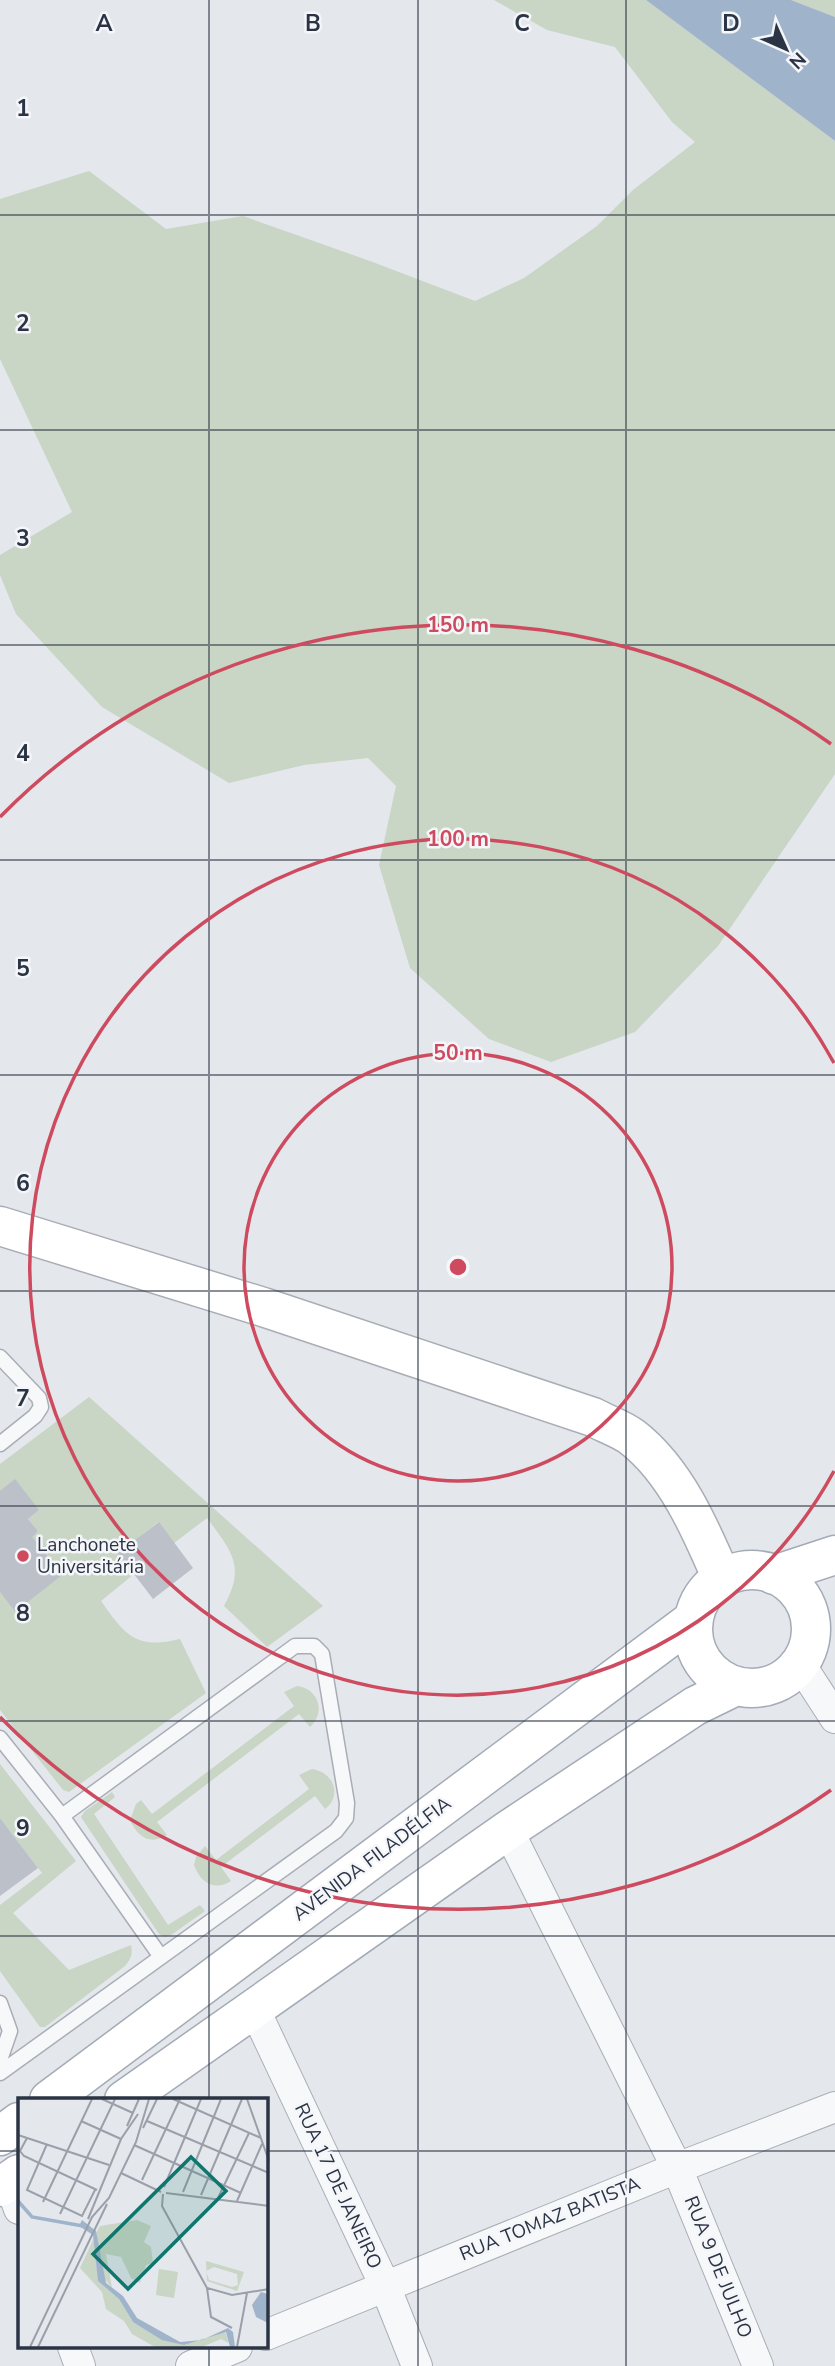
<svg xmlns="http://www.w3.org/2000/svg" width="835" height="2366" font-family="'Nunito Sans',sans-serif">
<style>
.green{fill:#c9d5c5}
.water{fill:#9fb4cb}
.building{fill:#bbc0c9}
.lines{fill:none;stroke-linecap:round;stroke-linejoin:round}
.lane-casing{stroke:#a9aeb6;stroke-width:17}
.street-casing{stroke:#a9aeb6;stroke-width:32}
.secondary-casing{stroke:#a9aeb6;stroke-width:41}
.primary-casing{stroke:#a3abb7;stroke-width:41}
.lane{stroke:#f7f8fa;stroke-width:14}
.street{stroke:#f7f8fa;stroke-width:30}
.secondary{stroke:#fff;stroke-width:38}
.primary{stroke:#fff;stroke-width:38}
.grid{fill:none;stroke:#2b3444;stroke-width:2;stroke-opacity:0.55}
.ring{fill:none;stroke:#ce4b5f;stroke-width:3.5}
.poi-dot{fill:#ce4b5f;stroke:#f4f6f9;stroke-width:2.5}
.labels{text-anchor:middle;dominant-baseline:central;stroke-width:5;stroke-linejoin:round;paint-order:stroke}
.poi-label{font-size:19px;fill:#2b3444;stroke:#f4f6f9;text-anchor:start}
.street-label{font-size:19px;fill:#2b3444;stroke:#f4f6f9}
.inset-river{fill:none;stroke:#9fb4cb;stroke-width:3.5}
.inset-road{fill:none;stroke:#9a9fa9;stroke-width:2}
.view{fill:#0f766e;fill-opacity:0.15;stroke:#0f766e;stroke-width:3.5}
.inset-edge{fill:none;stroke:#2b3444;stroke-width:3.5}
.grid-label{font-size:23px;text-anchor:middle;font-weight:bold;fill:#2b3444;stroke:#f4f6f9;stroke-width:5;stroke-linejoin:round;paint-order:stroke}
.centre{fill:#ce4b5f;stroke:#f4f6f9;stroke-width:3.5}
.ring-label{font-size:21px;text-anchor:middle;font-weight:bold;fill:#ce4b5f;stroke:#f4f6f9;stroke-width:5;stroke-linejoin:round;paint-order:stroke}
</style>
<rect width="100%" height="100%" fill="#e4e7ec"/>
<path class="green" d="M 494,0 L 646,0 L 835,141 L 835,774 L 718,946 L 635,1032 L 551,1062 L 489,1039 L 410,968 L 379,865 L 396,786 L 368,758 L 304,765 L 229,783 L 102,707 L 16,614 L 0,575 L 0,555 L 72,512 L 0,359 L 0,199 L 89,171 L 166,229 L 243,216 L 370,261 L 475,301 L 524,278 L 597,226 L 633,190 L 695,142 L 672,122 L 615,47 L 547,30 Z
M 791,0 L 835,0 L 835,17 Z
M 89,1397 L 323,1606 L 267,1647 L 224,1606 C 246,1566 232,1552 207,1518 L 174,1543 L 158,1522 L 143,1534 L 138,1545 L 133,1540 L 118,1553 L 134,1574 L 101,1601 C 125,1635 136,1650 180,1639 L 206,1693 L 69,1792 L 63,1790 L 0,1710 L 0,1592 L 15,1612 L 31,1537 L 38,1531 L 28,1519 L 39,1510 L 0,1491 L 0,1464 Z
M 297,1686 C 319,1689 326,1712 310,1727 L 299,1714 L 157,1822 L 167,1835 C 150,1846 137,1836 130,1820 L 136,1804 L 141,1800 L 152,1814 L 294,1706 L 284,1692 Z
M 0,1764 L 76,1861 L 13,1913 L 69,1970 L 131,1945 C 133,1954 131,1959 125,1966 L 45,2027 L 40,2027 L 0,1971 L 0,1905 L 42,1873 L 0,1818 Z
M 312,1769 C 333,1772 343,1795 325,1809 L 315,1796 L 221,1867 L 231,1881 C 214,1892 200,1882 194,1865 L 196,1857 L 205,1846 L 216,1860 L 309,1789 L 299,1775 Z
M 112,1792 L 115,1797 L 94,1814 L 168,1925 L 200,1905 L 205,1911 L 171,1935 L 165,1937 L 159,1934 L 81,1817 L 85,1811 Z"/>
<path class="water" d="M 646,0 L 791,0 L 835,17 L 835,141 Z"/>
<path class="building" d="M 15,1479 L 39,1510 L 28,1519 L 38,1531 L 32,1537 L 62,1575 L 15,1612 L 0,1592 L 0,1491 Z
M 159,1522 L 193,1568 L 153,1599 L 118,1553 Z
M 0,1818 L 38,1868 L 0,1896 Z"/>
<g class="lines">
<defs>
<path id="lane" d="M 0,1357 L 39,1398 L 41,1407 L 35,1416 L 0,1444
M 0,1738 L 62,1816 L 161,1957
M 0,2003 L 10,2031 L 0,2060
M 0,2073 L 336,1831 L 346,1818 L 347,1803 L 322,1654 L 314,1646 L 295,1646 L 62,1816"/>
<path id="street" d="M 800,1664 L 835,1718
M 508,1830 L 677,2168 L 758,2366
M 254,2008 L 385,2286 L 417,2366
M 9,2181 L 19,2209
M 266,2335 L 677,2168 L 835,2107
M 73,2347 L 80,2366
M 191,2366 L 237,2347"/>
<path id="secondary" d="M 0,1226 L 263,1307 L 593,1417 C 606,1424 621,1429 632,1437 C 676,1471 701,1530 722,1579"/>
<path id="primary" d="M693 1629a59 59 0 1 1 118 0a59 59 0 1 1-118 0Z
M 774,1575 L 835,1555
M 49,2100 L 694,1619
M 124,2100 L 508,1830 L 695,1706 L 736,1686
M 0,2136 L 19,2122
M 0,2187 L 19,2174"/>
</defs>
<use href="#lane" class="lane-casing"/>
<use href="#street" class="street-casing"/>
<use href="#secondary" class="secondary-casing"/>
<use href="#primary" class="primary-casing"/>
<use href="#lane" class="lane"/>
<use href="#street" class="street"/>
<use href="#secondary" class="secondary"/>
<use href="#primary" class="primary"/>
</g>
<path class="grid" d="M 209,0 L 209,2100M 418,0 L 418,2366M 626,0 L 626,2366M 0,215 L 835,215M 0,430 L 835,430M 0,645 L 835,645M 0,860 L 835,860M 0,1075 L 835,1075M 0,1291 L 835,1291M 0,1506 L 835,1506M 0,1721 L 835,1721M 0,1936 L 835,1936M 0,2151 L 19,2151M 266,2151 L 835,2151M 209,2347 L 209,2366"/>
<g class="ring">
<circle cx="458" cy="1267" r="214"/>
<path d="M834 1471A428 428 0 1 1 834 1063"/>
<path d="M831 1790A642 642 0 0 1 0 1717M0 817A642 642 0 0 1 831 744"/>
</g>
<circle class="poi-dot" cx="23" cy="1556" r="7"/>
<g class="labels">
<g class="poi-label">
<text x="37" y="1545">Lanchonete<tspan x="37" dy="22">Universitária</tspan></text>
</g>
<g class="street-label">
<text transform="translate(372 1859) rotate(-37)">AVENIDA FILADÉLFIA</text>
<text transform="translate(338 2186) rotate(65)">RUA 17 DE JANEIRO</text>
<text transform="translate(550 2219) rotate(-22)">RUA TOMAZ BATISTA</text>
<text transform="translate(718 2267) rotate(68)">RUA 9 DE JULHO</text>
</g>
</g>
<g transform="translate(18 2098)">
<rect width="250" height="250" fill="#e4e7ec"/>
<path d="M 119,122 L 133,128 L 126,144 L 133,149 L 135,165 L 128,167 L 122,185 L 113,180 L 103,159 L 88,156 L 94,190 L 85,179 L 78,135 L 82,128 ZM 76,140 L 80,183 L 101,201 L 115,224 L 166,247 L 207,234 L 211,245 L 203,241 L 184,249 L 137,249 L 114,236 L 106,223 L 88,211 L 84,194 L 62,170 ZM 188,163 L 226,174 L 219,193 L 189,183 ZM 196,169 L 219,176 L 220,187 L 214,189 L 191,182 L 188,173 ZM 141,171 L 160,174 L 156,200 L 138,197 Z" fill="#c9d5c5" fill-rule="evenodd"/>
<path d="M 64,122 L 78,133 L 88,185 L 105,198 L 119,220 L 162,244 L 184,242 L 210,230 L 215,234 L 217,249 L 212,249 L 208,234 L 166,247 L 144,242 L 115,224 L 101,201 L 80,183 L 75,137 L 61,128 ZM 243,194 L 250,196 L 250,225 L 238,219 L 234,207 Z" fill="#9fb4cb"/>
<path class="inset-river" d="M 0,103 L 14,119 L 65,128"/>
<path class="inset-road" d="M 84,1 L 115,15M 155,1 L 243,40M 229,1 L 251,63M 63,23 L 103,41M 129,23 L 251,75M 109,28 L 121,1M 125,30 L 139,1M 0,37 L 91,67M 9,40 L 2,53 L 6,58 L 79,92M 29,46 L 9,92 L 64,118 L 77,92M 116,47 L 223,95M 103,75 L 143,94M 124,82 L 162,1M 146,89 L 183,1M 165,94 L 203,1M 148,95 L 251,108M 145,96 L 144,108 L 189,190 L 214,197 L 251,191M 183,97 L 224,1M 200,100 L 231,35M 219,103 L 244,46M 25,104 L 74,1M 42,116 L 97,1M 70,121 L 103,41 L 120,16M 189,190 L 193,219 L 214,230M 12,249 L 74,119 L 91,100 L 118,44 L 131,1M 20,249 L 89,106M 219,249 L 229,195"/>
<path class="view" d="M 173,59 L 208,93 L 110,191 L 75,156 Z"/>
<rect width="250" height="250" class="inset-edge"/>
</g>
<g class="grid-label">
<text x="104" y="31">A</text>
<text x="313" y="31">B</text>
<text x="522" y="31">C</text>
<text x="731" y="31">D</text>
<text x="23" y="116">1</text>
<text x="23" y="331">2</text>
<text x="23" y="546">3</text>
<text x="23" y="761">4</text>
<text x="23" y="976">5</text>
<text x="23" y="1191">6</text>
<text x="23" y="1406">7</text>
<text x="23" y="1621">8</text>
<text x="23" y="1836">9</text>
</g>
<circle cx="458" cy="1267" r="10" class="centre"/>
<g class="ring-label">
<text x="458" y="632">150 m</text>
<text x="458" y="846">100 m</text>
<text x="458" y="1060">50 m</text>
</g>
<g transform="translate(786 49) rotate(135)" stroke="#f4f6f9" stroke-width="5" paint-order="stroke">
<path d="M0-5L12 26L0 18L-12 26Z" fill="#2b3444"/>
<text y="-10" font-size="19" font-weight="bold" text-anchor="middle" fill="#2b3444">N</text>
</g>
</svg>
